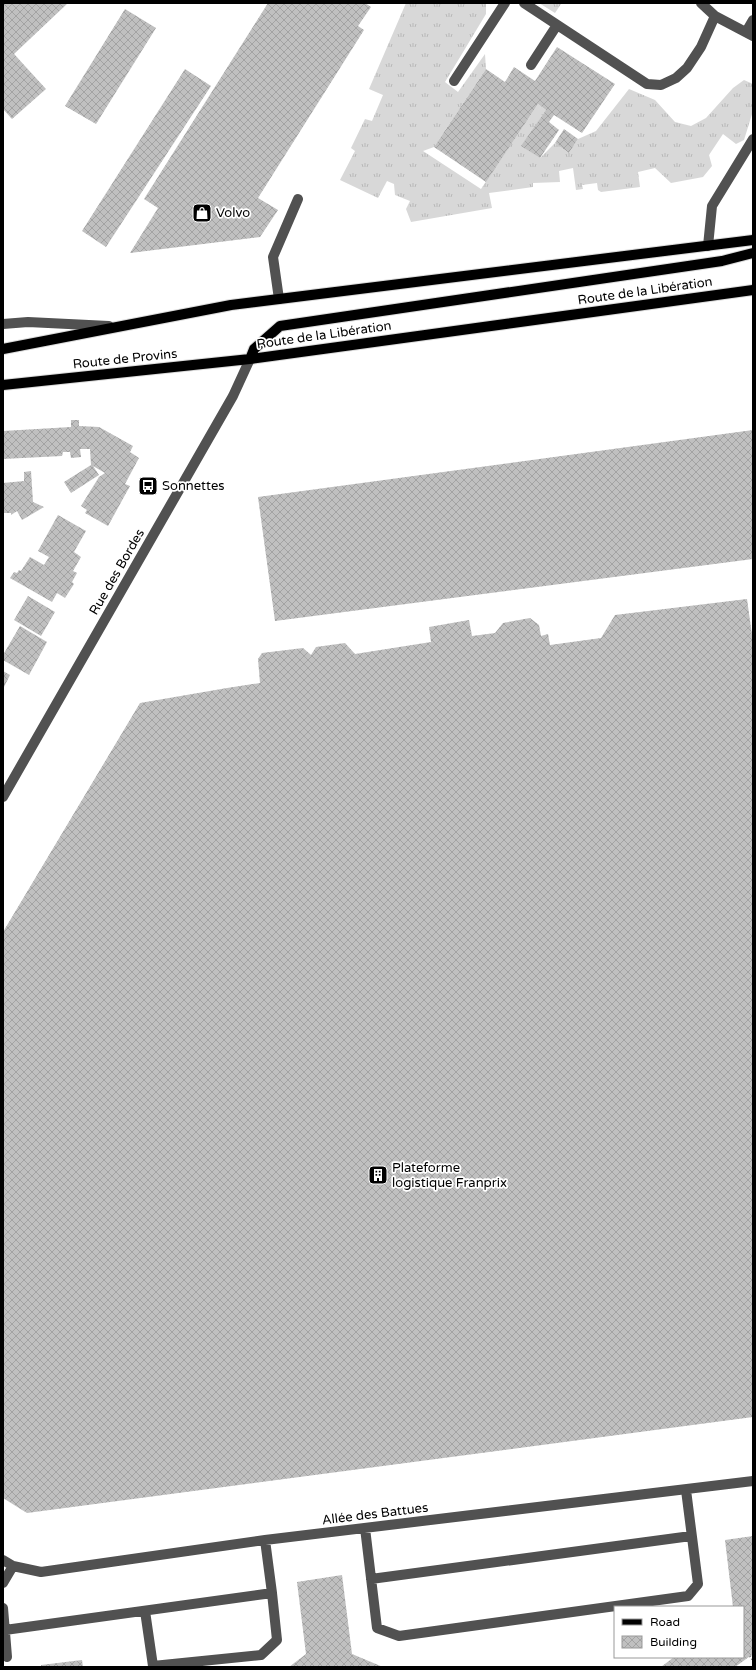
<svg xmlns="http://www.w3.org/2000/svg" width="756" height="1670" font-family="'Varela Round',sans-serif">
<style>
.grass{fill:url(#grass-tufts)}
.building{fill:url(#building-cross-hatch)}
.lines{fill:none;stroke-linecap:round;stroke-linejoin:round}
.major-casing{stroke:#dbdbdb;stroke-width:12}
.path{stroke:#737373;stroke-width:2.5;stroke-dasharray:1 2;stroke-linecap:butt}
.minor{stroke:#515151;stroke-width:10}
.major{stroke:#000;stroke-width:10}
.labels{text-anchor:middle;dominant-baseline:central;stroke-width:3.5;stroke-linejoin:round;paint-order:stroke}
.poi-label{font-size:13px;fill:#000;stroke:#fff;text-anchor:start}
.street-label{font-size:13px;fill:#000;stroke:#fff}
</style>
<defs>
<pattern id="grass-tufts" width="24" height="20" patternUnits="userSpaceOnUse"><rect width="24" height="20" fill="#d8d8d8"/><path d="M3 7l-1-3M5 7V3M7 7l1-3M15 17l-1-3M17 17v-4M19 17l1-3" fill="none" stroke="#b8b8b8"/></pattern>
<pattern id="building-cross-hatch" width="8" height="8" patternUnits="userSpaceOnUse"><rect width="8" height="8" fill="#c0c0c0"/><path d="M0 0l8 8M0 8l8-8" fill="none" stroke="#a3a3a3"/></pattern>
</defs>
<rect width="100%" height="100%" fill="#fff"/>
<path class="grass" d="M 406,3 L 486,4 L 486,14 L 445,82 L 458,92 L 485,54 L 486,69 L 434,147 L 423,151 L 481,189 L 538,104 L 546,110 L 522,146 L 540,158 L 555,143 L 569,153 L 578,139 L 596,131 L 629,89 L 655,100 L 675,122 L 691,126 L 706,118 L 733,88 L 744,80 L 753,84 L 753,111 L 744,140 L 736,144 L 723,134 L 709,155 L 712,166 L 703,177 L 671,183 L 655,168 L 638,172 L 640,187 L 601,192 L 598,190 L 597,183 L 582,185 L 583,189 L 576,190 L 573,168 L 559,171 L 560,182 L 533,183 L 533,187 L 489,193 L 492,208 L 411,222 L 406,209 L 410,201 L 395,195 L 394,184 L 387,181 L 378,198 L 340,180 L 355,151 L 351,148 L 365,119 L 372,121 L 383,95 L 369,89 Z
M 539,3 L 559,3 L 561,4 L 555,13 Z"/>
<path class="building" d="M 3,3 L 68,3 L 14,54 L 46,89 L 12,119 L 3,109 Z
M 268,3 L 365,3 L 371,7 L 358,26 L 364,30 L 258,198 L 278,210 L 260,237 L 130,253 L 158,208 L 144,199 Z
M 125,9 L 156,28 L 96,124 L 65,106 Z
M 557,47 L 615,84 L 582,133 L 554,115 L 549,122 L 559,130 L 540,158 L 521,146 L 546,110 L 538,104 L 486,182 L 434,147 L 486,69 L 505,82 L 514,67 L 535,81 Z
M 185,69 L 211,86 L 106,247 L 82,231 Z
M 564,129 L 578,139 L 569,153 L 555,143 Z
M 71,420 L 79,420 L 79,426 L 99,427 L 133,446 L 130,452 L 139,458 L 125,484 L 130,486 L 108,526 L 85,513 L 87,510 L 81,506 L 99,477 L 105,473 L 93,466 L 99,475 L 71,493 L 64,482 L 91,465 L 90,449 L 80,449 L 81,457 L 71,458 L 70,452 L 63,452 L 62,456 L 3,459 L 3,431 L 71,427 Z
M 753,430 L 753,559 L 275,621 L 258,497 Z
M 31,471 L 33,502 L 44,507 L 22,520 L 17,511 L 11,515 L 11,513 L 3,513 L 3,483 L 24,481 L 24,472 Z
M 58,515 L 86,531 L 74,552 L 81,557 L 73,571 L 77,573 L 72,582 L 74,584 L 65,598 L 57,593 L 52,602 L 10,578 L 14,572 L 17,573 L 19,570 L 21,571 L 30,557 L 44,565 L 49,557 L 38,551 Z
M 28,596 L 55,612 L 41,636 L 14,620 Z
M 747,599 L 753,642 L 753,1417 L 27,1513 L 3,1498 L 3,932 L 140,703 L 227,688 L 260,683 L 258,659 L 262,653 L 303,648 L 311,655 L 316,647 L 345,643 L 355,654 L 431,642 L 429,627 L 469,620 L 472,636 L 495,633 L 503,623 L 530,618 L 539,625 L 541,636 L 548,634 L 550,645 L 601,638 L 615,615 Z
M 20,626 L 47,642 L 29,675 L 3,660 L 3,655 Z
M 3,671 L 10,675 L 3,689 Z
M 753,1536 L 753,1654 L 735,1667 L 661,1667 L 674,1657 L 743,1657 L 743,1607 L 733,1607 L 725,1540 Z
M 342,1575 L 352,1654 L 383,1667 L 289,1667 L 306,1654 L 297,1582 Z
M 82,1660 L 83,1667 L 41,1667 L 41,1665 Z"/>
<g class="lines">
<defs>
<path id="major" d="M 3,349 L 231,305 L 753,240
M 250,359 L 254,349 L 280,326 L 722,261 L 753,253
M 3,385 L 250,359 L 753,290"/>
</defs>
<use href="#major" class="major-casing"/>
<path class="path" d="M 750,1656 L 753,1660"/>
<path class="minor" d="M 524,3 L 647,84 L 661,85 L 676,78 L 687,68 L 701,47 L 715,16
M 701,3 L 715,16 L 753,36
M 746,32 L 753,20
M 531,65 L 557,25
M 454,81 L 505,3
M 708,246 L 712,206 L 753,139
M 279,299 L 273,257 L 298,199
M 3,324 L 28,322 L 109,326
M 3,797 L 233,396 L 250,359
M 365,1528 L 377,1628 L 399,1636 L 688,1596 L 698,1584 L 686,1490
M 3,1560 L 13,1566 L 41,1572 L 265,1540 L 753,1481
M 371,1579 L 691,1536
M 3,1583 L 13,1566
M 3,1608 L 7,1657
M 145,1611 L 153,1666 L 261,1655 L 277,1640 L 272,1593
M 5,1630 L 272,1593 L 265,1540"/>
<use href="#major" class="major"/>
</g>
<defs>
<symbol id="shop-square" viewBox="-11 -11 22 22"><rect x="-9" y="-9" width="18" height="18" rx="4" fill="#000" stroke="#fff"/><path d="M-5-2.5h2.3a2.7 3.5 0 0 1 5.4 0H5L5.5 6h-11ZM-1.5-2.5h3a1.5 2.3 0 0 0-3 0Z" fill="#fff"/></symbol>
<symbol id="bus-square" viewBox="-11 -11 22 22"><rect x="-9" y="-9" width="18" height="18" rx="4" fill="#000" stroke="#fff"/><path d="M-5-6H5V4H4V6H2V4H-2V6H-4V4H-5ZM-3.5-4V0h7V-4ZM-3.5 1.2v1.5H-2V1.2ZM2 1.2v1.5H3.5V1.2Z" fill="#fff"/></symbol>
<symbol id="building-square" viewBox="-11 -11 22 22"><rect x="-9" y="-9" width="18" height="18" rx="4" fill="#000" stroke="#fff"/><path d="M-4-6H4V6H1V3H-1V6H-4ZM-2.5-4.3h1.7v1.8h-1.7ZM.8-4.3h1.7v1.8H.8ZM-2.5-1h1.7V.8h-1.7ZM.8-1h1.7V.8H.8Z" fill="#fff"/></symbol>
</defs>
<g fill-rule="evenodd">
<use href="#shop-square" x="191" y="202" width="22" height="22"/>
<use href="#bus-square" x="137" y="475" width="22" height="22"/>
<use href="#building-square" x="367" y="1164" width="22" height="22"/>
</g>
<g class="labels">
<g class="poi-label">
<text x="216" y="213">Volvo</text>
<text x="162" y="486">Sonnettes</text>
<text x="392" y="1168">Plateforme<tspan x="392" dy="15">logistique Franprix</tspan></text>
</g>
<g class="street-label">
<text transform="translate(645 291) rotate(-8)">Route de la Libération</text>
<text transform="translate(324 335) rotate(-8)">Route de la Libération</text>
<text transform="translate(125 359) rotate(-6)">Route de Provins</text>
<text transform="translate(117 572) rotate(-60)">Rue des Bordes</text>
<text transform="translate(375 1514) rotate(-7)">Allée des Battues</text>
</g>
</g>
<rect width="756" height="1670" fill="none" stroke="#000000" stroke-width="8"/>
<rect x="614" y="1606" width="130" height="52" fill="#ffffff" stroke="#999999"/>
<rect x="622" y="1619" width="20" height="6" fill="#000000" stroke="#999999"/>
<text x="650" y="1626" font-size="12" fill="#000000">Road</text>
<rect x="622" y="1636" width="20" height="12" fill="url(#building-cross-hatch)" stroke="#999999"/>
<text x="650" y="1646" font-size="12" fill="#000000">Building</text>
</svg>
